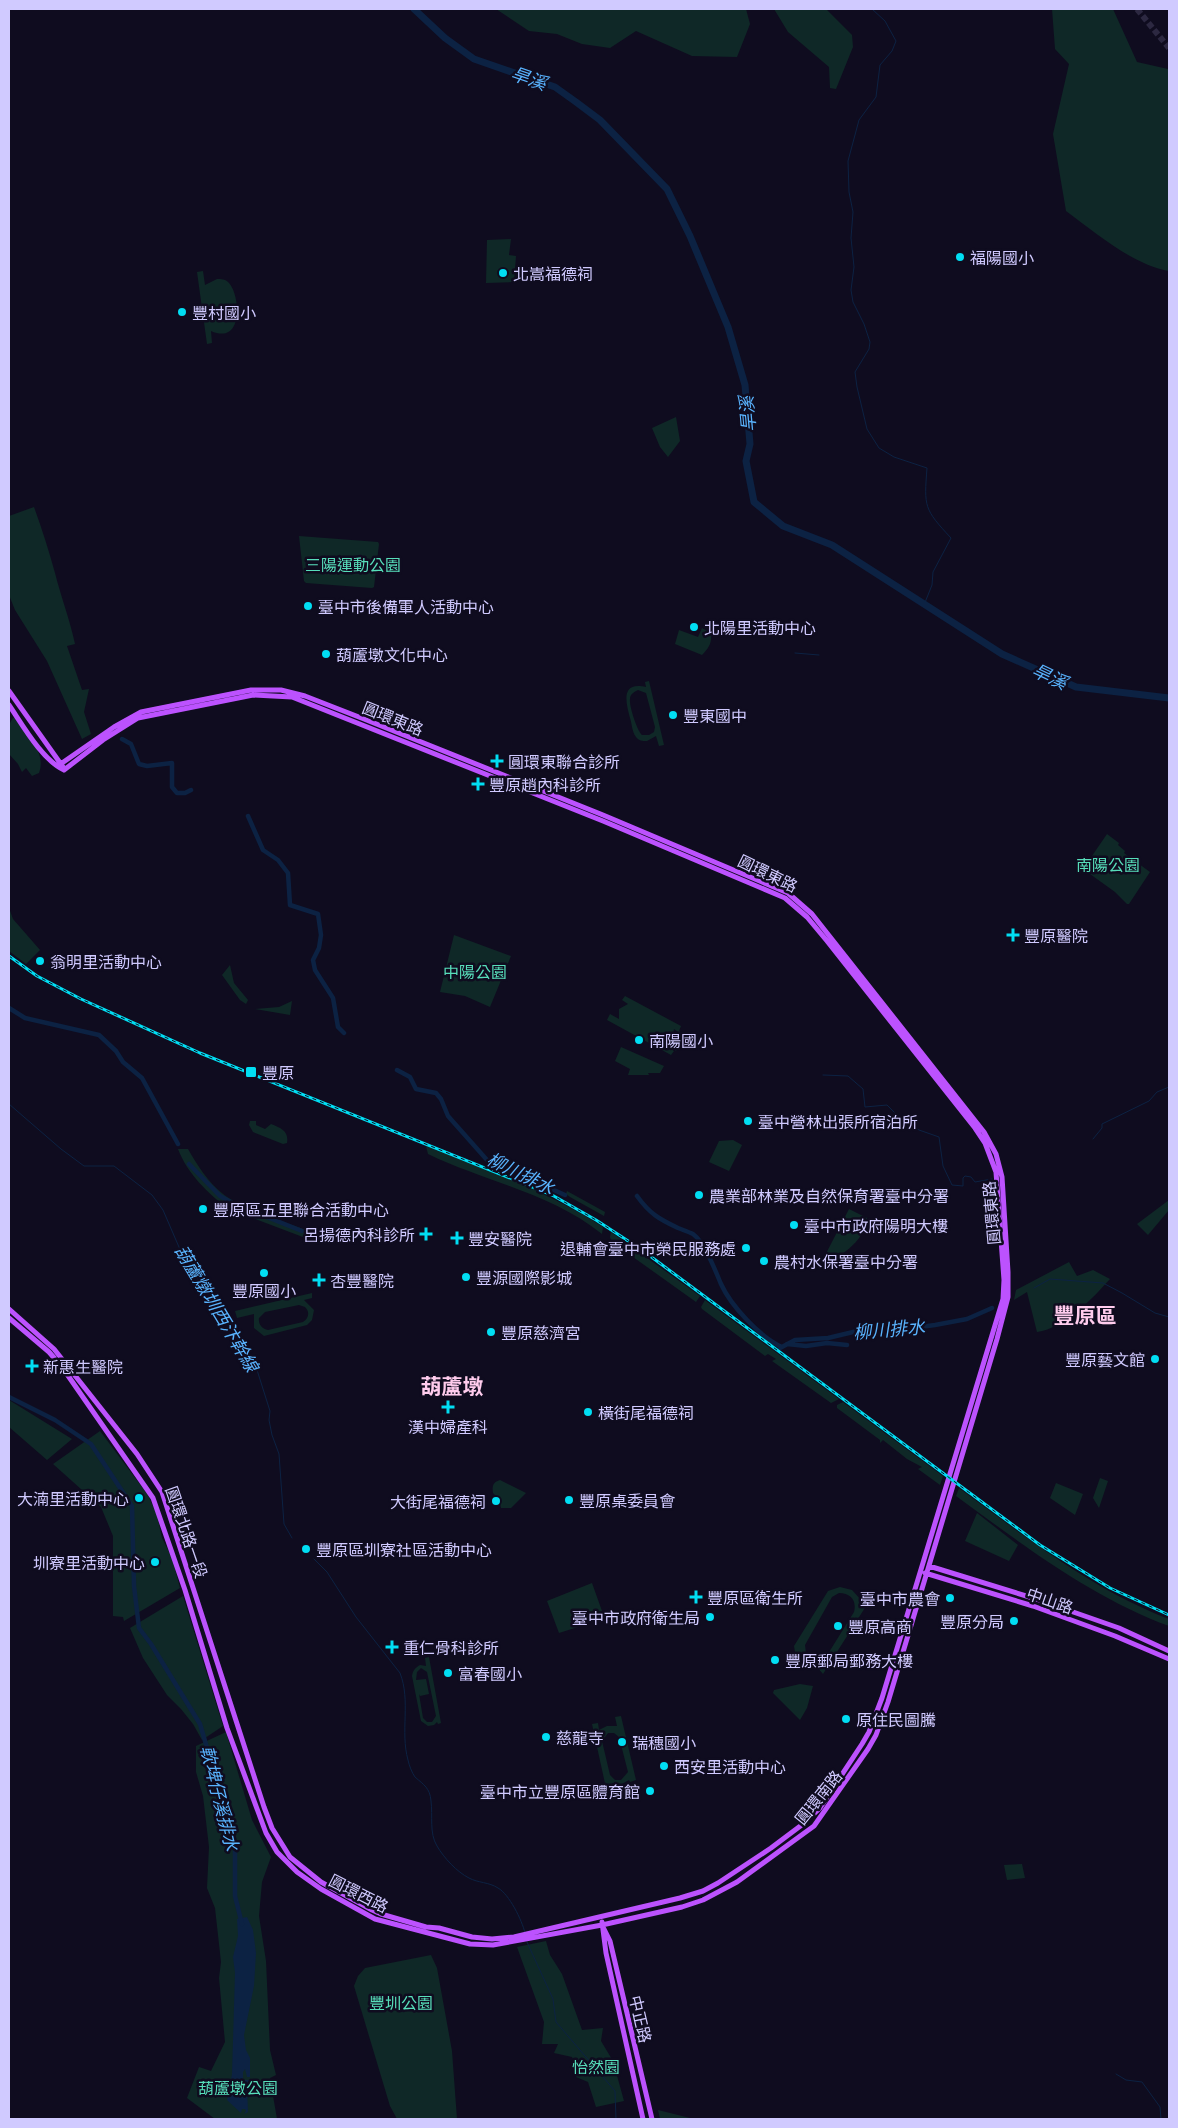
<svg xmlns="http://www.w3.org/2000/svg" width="1178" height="2128" font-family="Barlow,'Noto Sans TC',sans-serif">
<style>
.green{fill:#0f2827;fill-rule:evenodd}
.water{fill:#0c2243}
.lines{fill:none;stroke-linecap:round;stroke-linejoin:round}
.stream{stroke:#0c2243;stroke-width:1}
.canal{stroke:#0c2243;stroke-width:4.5}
.river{stroke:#0c2243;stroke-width:7}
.highway-tunnel{stroke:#2c2841;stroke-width:6;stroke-dasharray:6 3;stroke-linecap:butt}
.major{stroke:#bc52fe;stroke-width:5}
.rail-casing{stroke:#01def3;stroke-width:3}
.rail{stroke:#0f0c1f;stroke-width:1;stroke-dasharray:4;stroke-linecap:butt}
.poi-dot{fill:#01def3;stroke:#0f0c1f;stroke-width:2}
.labels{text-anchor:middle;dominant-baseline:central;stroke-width:5;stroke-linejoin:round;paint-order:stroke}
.poi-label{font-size:16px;fill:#d0caff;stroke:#0f0c1f;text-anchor:start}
.park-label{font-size:16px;fill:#57deba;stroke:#0f0c1f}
.street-label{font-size:16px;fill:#d0caff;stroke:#0f0c1f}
.water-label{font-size:18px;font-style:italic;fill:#59b3fe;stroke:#0f0c1f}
.district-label{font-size:21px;font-weight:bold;fill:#ffcced;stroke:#0f0c1f}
</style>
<rect width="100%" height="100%" fill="#0f0c1f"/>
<path class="green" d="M 496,9 L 746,9 L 750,24 L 737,57 L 692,56 L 636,31 L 610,48 L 582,44 L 557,34 L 529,31 Z
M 774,9 L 826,9 L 852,35 L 853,47 L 836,89 L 830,88 L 829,67 L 788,32 Z
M 1052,9 L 1113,9 L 1137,62 L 1168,69 L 1169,67 L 1169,271 C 1133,265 1096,233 1066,211 L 1053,134 L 1069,64 L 1055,49 Z
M 511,239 L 509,255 L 516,256 L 514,282 L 486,283 L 487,240 Z
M 203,271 L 205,285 L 217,279 C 221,279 225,279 228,282 C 240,292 245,346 211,331 L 212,343 L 207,344 L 197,272 Z
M 676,417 L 680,441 L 668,457 L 660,447 L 652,428 Z
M 34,507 C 42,529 49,551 55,573 C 61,597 70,620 75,644 L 67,646 L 82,690 L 89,689 L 84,712 L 91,734 L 82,739 L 47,661 L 15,610 L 9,595 L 9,516 Z
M 299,536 L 378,542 L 379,544 L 374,587 L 372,588 L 306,583 L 304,581 Z
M 702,628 L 711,633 C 712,643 709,648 702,655 L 675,644 L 679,630 L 698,637 Z
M 649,681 L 664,745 L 659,746 L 656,736 L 647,741 C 642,741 639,741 636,737 C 632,732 632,724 630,718 C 626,703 620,681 646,687 L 645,682 ZM 638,690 L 646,693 L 655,727 L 654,732 L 649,735 L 642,735 C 637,730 629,706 630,699 C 630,694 634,692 638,690 Z
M 14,717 C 26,733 47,752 39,773 L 32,776 L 26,768 L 22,772 L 18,764 L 9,754 C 9,742 5,726 14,717 Z
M 1107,834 L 1119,843 L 1118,845 L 1125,851 L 1124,853 L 1150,872 L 1129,904 L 1127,904 L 1115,892 L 1083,869 Z
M 9,908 L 13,919 L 40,950 L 26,964 L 9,951 Z
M 454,935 L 511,956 L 490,1007 L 465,996 L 440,992 Z
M 230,965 L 234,983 L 248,1000 L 246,1004 L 240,1000 L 222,975 Z
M 625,996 L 681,1026 L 679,1031 L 686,1035 L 676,1051 L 669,1045 L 678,1032 L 674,1029 L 672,1039 L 664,1045 L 674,1051 L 671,1055 L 607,1020 L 610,1014 L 619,1019 L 619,1009 L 628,1004 L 622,1000 Z
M 292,1001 L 290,1015 L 255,1009 L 279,1007 Z
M 621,1047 L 664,1066 L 660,1073 L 648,1073 L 649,1075 L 628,1075 L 630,1069 L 615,1061 Z
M 250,1121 L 256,1121 L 256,1125 L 265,1129 L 271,1124 C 281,1128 289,1131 287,1143 L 283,1144 L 253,1132 L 249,1125 Z
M 733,1140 L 742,1145 L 729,1171 L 709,1162 L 719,1141 Z
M 426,1146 C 486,1170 548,1191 603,1227 L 602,1234 C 551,1193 486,1182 428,1154 Z
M 178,1149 L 188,1149 C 197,1165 208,1182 223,1194 C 245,1211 288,1223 315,1233 L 316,1242 L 229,1209 C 208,1194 187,1173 178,1149 Z
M 567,1191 L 605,1212 L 604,1216 L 570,1197 L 566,1194 Z
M 1169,1200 L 1169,1210 L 1148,1235 L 1137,1224 Z
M 849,1209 L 867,1218 C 864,1244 839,1256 818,1269 Z
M 611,1232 L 700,1296 L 696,1302 L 612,1242 L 610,1237 Z
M 1069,1262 L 1077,1276 L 1093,1270 L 1110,1279 C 1092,1299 1065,1328 1037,1332 L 1027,1292 L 1014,1300 L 1016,1290 Z
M 312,1293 L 312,1298 L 304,1300 L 314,1310 L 312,1320 L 307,1325 L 264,1336 L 254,1328 L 254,1314 L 237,1318 L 235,1311 ZM 299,1305 L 305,1307 C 310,1312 309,1318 303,1322 L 268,1330 C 262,1329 258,1324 259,1318 L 265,1312 Z
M 705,1300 L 839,1399 L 831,1403 L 772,1361 L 776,1359 L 768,1354 L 765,1356 L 702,1309 L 701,1307 Z
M 9,1400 L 72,1439 L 47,1460 L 9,1427 Z
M 843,1402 L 943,1476 L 940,1485 L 918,1469 L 922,1467 L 907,1459 L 883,1440 L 880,1443 L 880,1440 L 837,1408 L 837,1405 Z
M 100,1431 L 148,1495 L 157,1515 L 162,1538 L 172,1558 L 180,1588 L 124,1621 L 123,1617 L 113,1616 L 113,1536 L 101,1507 L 53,1464 Z
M 1100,1478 L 1108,1481 L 1099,1508 L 1093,1498 Z
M 500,1480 L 526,1493 L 511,1508 L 501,1508 L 499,1499 L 493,1493 C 492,1486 493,1482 500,1480 Z
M 1056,1483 L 1083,1494 L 1075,1515 L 1050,1498 Z
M 959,1488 C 1026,1537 1091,1589 1169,1619 L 1169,1626 C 1091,1597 1023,1545 956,1496 Z
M 977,1513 L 1018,1545 L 1009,1561 L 965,1541 Z
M 592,1583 L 602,1611 L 576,1621 L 578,1627 L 559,1633 L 547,1601 Z
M 840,1587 L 852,1590 L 862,1601 L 864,1601 L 868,1603 L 823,1674 L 817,1667 L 802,1660 L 795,1652 L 794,1646 L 828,1591 ZM 839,1593 C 851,1593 857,1601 854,1612 L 826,1657 L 814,1659 L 806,1653 L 805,1645 L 832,1597 Z
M 183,1596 L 223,1726 L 202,1740 L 193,1724 L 181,1709 L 167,1695 L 143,1658 L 130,1628 Z
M 429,1657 L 441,1723 L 438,1724 L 437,1722 L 434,1725 L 428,1726 L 421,1721 L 412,1676 C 413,1670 415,1668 420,1665 L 426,1666 L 425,1658 ZM 421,1668 L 427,1672 L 436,1716 L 432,1722 L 427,1722 L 423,1718 L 419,1694 L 420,1696 L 429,1694 L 426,1679 L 416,1680 L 417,1672 Z
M 800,1684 L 813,1686 L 807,1708 L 800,1720 L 773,1693 L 774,1690 Z
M 621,1716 L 636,1780 L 630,1782 L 629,1780 L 620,1785 L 612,1783 L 612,1786 L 606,1788 L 592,1724 L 598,1723 L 599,1730 L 607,1726 L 617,1726 L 615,1717 ZM 608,1733 L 614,1733 L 619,1737 L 628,1772 L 621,1780 L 615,1780 L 610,1775 L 602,1741 Z
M 226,1732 L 252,1820 L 271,1857 L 262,1882 L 259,1916 L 266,1961 L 270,2050 L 276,2075 L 270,2078 L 277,2119 L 215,2119 L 187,2098 L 199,2067 L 211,2071 L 225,2042 L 219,1978 L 221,1962 L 215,1908 L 207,1888 L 209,1847 L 203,1796 L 196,1772 L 196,1746 Z
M 1022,1864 L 1025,1878 L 1007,1880 L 1004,1865 Z
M 546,1941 L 550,1955 L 562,1974 L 582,2030 L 603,2028 L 601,2041 L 613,2061 L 624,2101 L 596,2107 L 588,2082 L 576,2077 L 578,2069 L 572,2057 L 554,2053 L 558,2044 L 542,2044 L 544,2022 L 517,1947 Z
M 431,1955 L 437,1968 L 452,2051 L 457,2119 L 397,2119 L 390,2106 L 354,1986 L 358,1976 L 365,1968 Z
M 658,2110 L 690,2118 L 691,2119 L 660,2119 Z"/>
<path class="water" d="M 247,1917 L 253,1930 L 256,1953 L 254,1986 L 244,2035 L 246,2050 L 250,2058 L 250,2077 L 247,2077 L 245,2069 L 243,2072 L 243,2080 L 250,2080 L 247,2086 L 248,2112 L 244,2114 L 246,2111 L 245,2109 L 242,2109 L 241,2113 L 227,2100 L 232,2074 L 235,1973 L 233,1957 L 238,1936 L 237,1919 Z"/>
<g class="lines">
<path class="stream" d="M 872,9 L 885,21 L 896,41 L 892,51 L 880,65 L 876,97 L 859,120 L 848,161 L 849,192 L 853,212 L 851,238 L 854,267 L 851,290 L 853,302 L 864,324 L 870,342 L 869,349 L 855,372 L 857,387 L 867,429 L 879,448 L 894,457 L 927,468 C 924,507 924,509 951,538 L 933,572 L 932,585 L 924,605
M 795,653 L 819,655
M 823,1075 L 848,1076 L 863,1089 L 865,1107 L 887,1105 L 897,1115 L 919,1130 L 939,1137 L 943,1166 L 952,1185 L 963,1186 L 963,1178 L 965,1176 L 971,1177 L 975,1182 L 992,1179
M 9,1104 L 61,1149 L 84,1166 L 114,1166 L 152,1195 L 163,1210 L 185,1261 L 231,1327 L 257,1370 L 270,1411 L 269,1420 L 272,1435 L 279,1454 L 284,1524 L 292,1538
M 1093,1139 L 1102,1128 L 1102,1124 L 1149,1101 L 1157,1092 L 1169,1087
M 1034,1288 L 1050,1279 L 1103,1283 L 1122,1293 L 1155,1313 L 1169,1317
M 314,1559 L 327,1572 L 356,1617 L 400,1673 C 411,1701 400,1731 408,1760 C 409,1765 412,1773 415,1777 C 424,1785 430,1788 431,1801 C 433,1816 429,1833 437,1846 C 444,1858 457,1872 469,1878 C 478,1883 489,1882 498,1888 C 509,1894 522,1920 525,1933
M 527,1942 L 553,1999 L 556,2022 L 615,2091 L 616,2119
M 1116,2074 L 1126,2080 L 1142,2082 L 1160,2107 L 1161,2119"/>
<path class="canal" d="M 122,739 L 131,744 L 139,764 L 147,766 L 172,763 L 172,787 L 177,793 L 185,793 L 191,790
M 248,816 L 263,850 L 278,860 L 288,873 L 290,905 L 318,914 L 321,935 L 319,948 L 313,960 L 315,970 L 333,998 L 338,1027 L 344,1033
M 9,1008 L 25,1018 L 99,1035 L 116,1051 L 123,1062 L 142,1078 L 178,1144
M 397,1070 L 410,1077 L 416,1089 L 436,1093 L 441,1099 L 448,1116 L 487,1160 L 565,1195
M 189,1164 L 220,1196 L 234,1204 L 302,1231
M 637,1196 C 650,1214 659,1219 678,1228 C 683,1230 689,1232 693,1234 C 705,1243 715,1270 721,1284 C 731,1306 760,1337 782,1347
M 787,1344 L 806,1346 L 827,1343 L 847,1345
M 780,1348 L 795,1340 L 828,1338 L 874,1327 L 897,1330 L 935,1325 L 967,1319 L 992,1308
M 9,1397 L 55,1420 L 91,1444 L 132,1506 L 134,1586 L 139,1628 L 151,1644 L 200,1724 L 235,1843 L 235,1896 L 242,1924"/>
<path class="river" d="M 414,9 L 445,38 L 474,59 L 555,87 L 576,102 L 600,120 L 667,189 L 690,236 L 728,327 L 745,385 L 750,444 L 746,461 L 754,502 L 783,526 L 832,545 L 1002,654 L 1076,687 L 1169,698"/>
<path class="highway-tunnel" d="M 1137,9 L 1169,48"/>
<path class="major" d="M 9,691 L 63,767
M 9,705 C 22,724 42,760 64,770
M 9,1309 L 54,1349 L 137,1454 L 162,1492 L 264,1807 L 272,1828 L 290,1857 L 321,1882 L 372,1910 L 381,1914 L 426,1927 L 439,1928 L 472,1937 L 492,1939 L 514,1937 L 680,1898 L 703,1891 L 718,1883 L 771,1848 L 803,1824 L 820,1808 L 862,1744 L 869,1732 L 882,1698 L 1003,1299 L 1004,1280 L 996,1172 L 985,1143 L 975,1128 L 827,941 L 807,917 L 785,898 L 603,821 L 292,697 L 253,695 L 138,718 L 103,740 L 64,770
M 9,1318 L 49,1352 L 62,1367 L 153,1498 L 185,1590 L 227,1728 L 266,1833 L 277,1852 L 297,1872 L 321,1889 L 375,1919 L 470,1944 L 493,1945 L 602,1925 L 682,1907 L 703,1900 L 737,1882 L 814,1826 L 868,1749 L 876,1735 L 888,1702 L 997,1339 L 1008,1297 L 1008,1272 L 1002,1177 L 996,1154 L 984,1132 L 812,914 L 788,893 L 603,815 L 364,719 L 305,696 L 281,690 L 251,690 L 141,712 L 114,727 L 62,763
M 929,1566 L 1036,1599 L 1119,1628 L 1169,1651
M 925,1573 L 1033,1606 L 1115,1636 L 1169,1659
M 602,1922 L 606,1953 L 643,2119
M 602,1925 L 610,1941 L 652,2119"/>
<defs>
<path id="rail" d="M 9,956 L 37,976 L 81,999 L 200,1053 L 552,1195 L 596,1220 L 642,1250 L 1040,1545 L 1110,1588 L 1169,1615"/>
</defs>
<use href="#rail" class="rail-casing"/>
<use href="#rail" class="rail"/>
</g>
<g class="poi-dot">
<circle cx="960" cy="257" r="5"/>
<circle cx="503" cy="273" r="5"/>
<circle cx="182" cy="312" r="5"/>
<circle cx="308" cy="606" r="5"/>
<circle cx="694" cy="627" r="5"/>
<circle cx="326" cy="654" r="5"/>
<circle cx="673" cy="715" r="5"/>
<path d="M494.5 753.5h5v5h5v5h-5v5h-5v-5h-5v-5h5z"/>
<path d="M475.5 776.5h5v5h5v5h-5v5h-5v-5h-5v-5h5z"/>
<path d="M1010.5 927.5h5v5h5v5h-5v5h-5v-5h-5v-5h5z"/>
<circle cx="40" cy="961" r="5"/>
<circle cx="639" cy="1040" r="5"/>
<rect x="245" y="1066" width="12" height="12" rx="2.5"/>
<circle cx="748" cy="1121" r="5"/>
<circle cx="699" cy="1195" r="5"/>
<circle cx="203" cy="1209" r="5"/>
<circle cx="794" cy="1225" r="5"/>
<path d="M423.5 1226.5h5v5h5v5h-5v5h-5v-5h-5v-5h5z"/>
<path d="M454.5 1230.5h5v5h5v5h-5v5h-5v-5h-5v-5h5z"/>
<circle cx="746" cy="1248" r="5"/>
<circle cx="764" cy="1261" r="5"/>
<circle cx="264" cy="1273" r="5"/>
<circle cx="466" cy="1277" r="5"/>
<path d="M316.5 1272.5h5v5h5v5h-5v5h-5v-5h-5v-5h5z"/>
<circle cx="491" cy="1332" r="5"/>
<circle cx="1155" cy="1359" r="5"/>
<path d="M29.5 1358.5h5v5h5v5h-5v5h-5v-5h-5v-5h5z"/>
<path d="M445.5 1399.5h5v5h5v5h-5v5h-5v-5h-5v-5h5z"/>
<circle cx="588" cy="1412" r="5"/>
<circle cx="139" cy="1498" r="5"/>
<circle cx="569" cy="1500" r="5"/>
<circle cx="496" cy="1501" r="5"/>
<circle cx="306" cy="1549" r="5"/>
<circle cx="155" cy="1562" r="5"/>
<path d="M693.5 1589.5h5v5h5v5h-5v5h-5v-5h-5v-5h5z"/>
<circle cx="950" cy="1598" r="5"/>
<circle cx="710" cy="1617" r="5"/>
<circle cx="1014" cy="1621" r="5"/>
<circle cx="838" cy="1626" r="5"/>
<path d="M389.5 1639.5h5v5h5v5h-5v5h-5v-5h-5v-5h5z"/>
<circle cx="775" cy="1660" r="5"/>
<circle cx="448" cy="1673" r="5"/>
<circle cx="846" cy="1719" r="5"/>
<circle cx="546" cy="1737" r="5"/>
<circle cx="622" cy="1742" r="5"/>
<circle cx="664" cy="1766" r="5"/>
<circle cx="650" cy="1791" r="5"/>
</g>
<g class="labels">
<g class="poi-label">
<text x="970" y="257">福陽國小</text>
<text x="513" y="273">北嵩福德祠</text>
<text x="192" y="312">豐村國小</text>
<text x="318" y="606">臺中市後備軍人活動中心</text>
<text x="704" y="627">北陽里活動中心</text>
<text x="336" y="654">葫蘆墩文化中心</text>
<text x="683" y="715">豐東國中</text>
<text x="508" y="761">圓環東聯合診所</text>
<text x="489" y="784">豐原趙內科診所</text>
<text x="1024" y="935">豐原醫院</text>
<text x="50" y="961">翁明里活動中心</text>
<text x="649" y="1040">南陽國小</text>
<text x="262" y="1072">豐原</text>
<text x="758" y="1121">臺中營林出張所宿泊所</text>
<text x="709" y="1195">農業部林業及自然保育署臺中分署</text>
<text x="213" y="1209">豐原區五里聯合活動中心</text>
<text x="804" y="1225">臺中市政府陽明大樓</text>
<text x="415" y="1234" text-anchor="end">呂揚德內科診所</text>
<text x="468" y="1238">豐安醫院</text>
<text x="736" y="1248" text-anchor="end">退輔會臺中市榮民服務處</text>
<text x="774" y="1261">農村水保署臺中分署</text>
<text x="476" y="1277">豐源國際影城</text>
<text x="330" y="1280">杏豐醫院</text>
<text x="264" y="1290" text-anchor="middle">豐原國小</text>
<text x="501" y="1332">豐原慈濟宮</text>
<text x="1145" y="1359" text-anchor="end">豐原藝文館</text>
<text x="43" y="1366">新惠生醫院</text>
<text x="598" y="1412">橫街尾福德祠</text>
<text x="448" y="1426" text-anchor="middle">漢中婦產科</text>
<text x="129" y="1498" text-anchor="end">大湳里活動中心</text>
<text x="579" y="1500">豐原桌委員會</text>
<text x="486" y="1501" text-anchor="end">大街尾福德祠</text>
<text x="316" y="1549">豐原區圳寮社區活動中心</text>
<text x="145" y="1562" text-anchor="end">圳寮里活動中心</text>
<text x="707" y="1597">豐原區衛生所</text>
<text x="940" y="1598" text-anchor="end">臺中市農會</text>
<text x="700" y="1617" text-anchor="end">臺中市政府衛生局</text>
<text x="1004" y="1621" text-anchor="end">豐原分局</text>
<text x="848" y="1626">豐原高商</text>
<text x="403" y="1647">重仁骨科診所</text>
<text x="785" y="1660">豐原郵局郵務大樓</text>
<text x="458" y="1673">富春國小</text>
<text x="856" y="1719">原住民圖騰</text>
<text x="556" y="1737">慈龍寺</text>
<text x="632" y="1742">瑞穗國小</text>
<text x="674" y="1766">西安里活動中心</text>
<text x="640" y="1791" text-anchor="end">臺中市立豐原區體育館</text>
</g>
<g class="park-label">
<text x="353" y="564">三陽運動公園</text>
<text x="1108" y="864">南陽公園</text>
<text x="475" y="971">中陽公園</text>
<text x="401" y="2002">豐圳公園</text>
<text x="596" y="2066">怡然園</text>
<text x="238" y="2087">葫蘆墩公園</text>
</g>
<g class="street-label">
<text transform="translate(393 718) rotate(22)">圓環東路</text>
<text transform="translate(768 873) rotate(26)">圓環東路</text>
<text transform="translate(991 1213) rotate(-95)">圓環東路</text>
<text transform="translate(187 1532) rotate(71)">圓環北路一段</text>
<text transform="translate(1050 1600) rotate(19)">中山路</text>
<text transform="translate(818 1797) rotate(-51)">圓環南路</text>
<text transform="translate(359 1893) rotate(27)">圓環西路</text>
<text transform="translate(641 2019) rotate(77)">中正路</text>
</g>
<g class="water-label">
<text transform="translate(529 78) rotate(19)">旱溪</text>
<text transform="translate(747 414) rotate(-95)">旱溪</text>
<text transform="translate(1050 676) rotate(25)">旱溪</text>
<text transform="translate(521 1173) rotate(26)">柳川排水</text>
<text transform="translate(217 1308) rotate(59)">葫蘆燉圳西汴幹線</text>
<text transform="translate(889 1329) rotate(-5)">柳川排水</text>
<text transform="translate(220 1798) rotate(76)">軟埤仔溪排水</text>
</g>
<g class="district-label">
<text x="1085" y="1314">豐原區</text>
<text x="452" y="1385">葫蘆墩</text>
</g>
</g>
<rect width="1178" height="2128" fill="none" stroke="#d0caff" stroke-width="20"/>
</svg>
